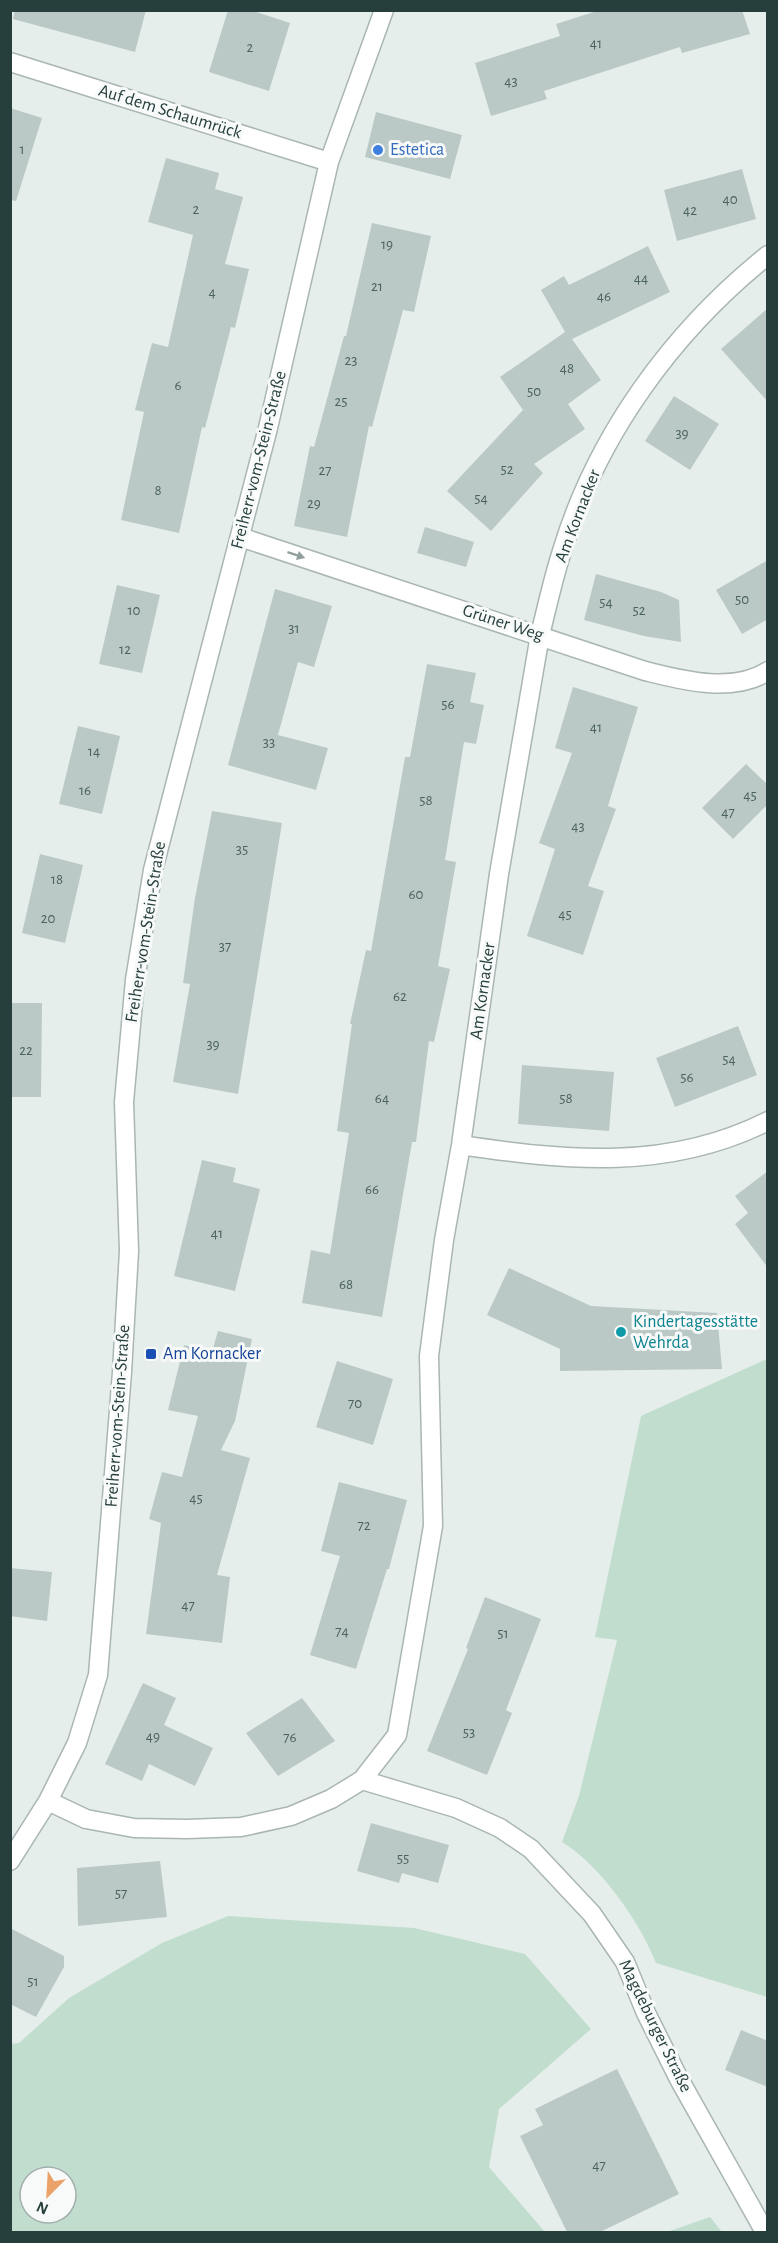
<svg xmlns="http://www.w3.org/2000/svg" width="778" height="2243" font-family="'Alegreya Sans',sans-serif">
<style>
.green{fill:#c1ddce;fill-rule:evenodd}
.building{fill:#bbc9c6}
.lines{fill:none;stroke-linecap:round;stroke-linejoin:round}
.street-casing{stroke:#a9b6b4;stroke-width:21}
.street{stroke:#fff;stroke-width:18}
.oneway{fill:#929f9e}
.shop-dot{fill:#3f7fe0;stroke:#f7faf9;stroke-width:2}
.culture-dot{fill:#0f9aa8;stroke:#f7faf9;stroke-width:2}
.transit-dot{fill:#1a4fb4;stroke:#f7faf9;stroke-width:2}
.labels{text-anchor:middle;dominant-baseline:central;stroke-width:6;stroke-linejoin:round;paint-order:stroke}
.number-label{font-size:15px;fill:#4b625f}
.street-label{font-size:18px;fill:#263f3d;stroke:#f7faf9}
.shop-label{font-size:18px;fill:#366cbe;stroke:#f7faf9;text-anchor:start}
.culture-label{font-size:18px;fill:#0d838f;stroke:#f7faf9;text-anchor:start}
.transit-label{font-size:18px;fill:#164399;stroke:#f7faf9;text-anchor:start}
</style>
<rect width="100%" height="100%" fill="#e6eeec"/>
<path class="green" d="M 767,1359 L 767,1997 L 656,1963 C 640,1922 600,1865 562,1842 L 579,1796 L 617,1640 L 595,1637 L 641,1416 Z
M 228,1916 L 414,1928 L 525,1954 L 591,2029 L 499,2109 L 489,2167 L 545,2232 L 11,2232 L 11,2044 L 19,2043 L 69,1998 L 162,1943 ZM 30,2177 L 66,2177 L 66,2213 L 30,2213 Z
M 710,2217 L 722,2232 L 667,2232 Z"/>
<path class="building" d="M 15,10 L 146,10 L 135,52 L 13,19 Z
M 228,10 L 250,10 L 290,23 L 269,91 L 209,72 Z
M 600,10 L 742,10 L 750,34 L 682,53 L 680,47 L 544,91 L 547,99 L 491,116 L 475,63 L 560,36 L 556,24 Z
M 10,108 L 42,118 L 16,201 L 10,200 Z
M 376,112 L 462,135 L 450,179 L 365,157 Z
M 166,158 L 219,173 L 215,189 L 243,197 L 225,264 L 249,269 L 235,328 L 231,327 L 205,428 L 202,427 L 179,533 L 121,520 L 144,412 L 135,410 L 152,343 L 168,347 L 193,235 L 148,222 Z
M 742,169 L 756,219 L 677,241 L 664,190 Z
M 372,223 L 431,236 L 414,312 L 403,310 L 372,427 L 369,426 L 347,537 L 294,526 L 310,446 L 314,447 L 344,336 L 346,336 Z
M 648,246 L 670,292 L 572,339 L 601,380 L 568,404 L 585,429 L 534,464 L 543,473 L 491,531 L 447,491 L 523,410 L 500,377 L 565,332 L 541,290 L 564,276 L 569,285 Z
M 768,308 L 768,402 L 721,349 Z
M 674,396 L 719,424 L 690,470 L 645,441 Z
M 425,527 L 474,542 L 466,567 L 417,553 Z
M 768,560 L 768,619 L 742,634 L 716,590 Z
M 596,574 L 661,592 L 679,600 L 681,642 L 644,636 L 584,620 Z
M 117,585 L 160,595 L 142,673 L 99,664 Z
M 275,589 L 332,606 L 314,667 L 298,662 L 278,735 L 328,748 L 316,790 L 228,765 Z
M 427,664 L 476,673 L 470,702 L 484,705 L 476,744 L 464,742 L 445,860 L 456,862 L 438,966 L 450,969 L 434,1042 L 429,1041 L 416,1142 L 412,1142 L 382,1317 L 302,1303 L 311,1250 L 330,1254 L 349,1133 L 337,1131 L 352,1024 L 350,1024 L 366,950 L 371,951 L 405,757 L 410,757 Z
M 573,687 L 638,707 L 608,806 L 616,809 L 588,886 L 604,891 L 583,955 L 527,936 L 555,849 L 539,843 L 572,753 L 555,748 Z
M 78,726 L 120,736 L 102,814 L 59,804 Z
M 746,764 L 768,785 L 768,804 L 733,839 L 702,808 Z
M 212,811 L 282,823 L 238,1094 L 173,1082 L 190,984 L 183,983 L 195,898 Z
M 40,854 L 83,865 L 65,943 L 22,933 Z
M 10,1003 L 42,1003 L 41,1097 L 10,1097 Z
M 738,1026 L 757,1075 L 675,1107 L 656,1058 Z
M 522,1065 L 614,1072 L 609,1131 L 518,1124 Z
M 202,1160 L 236,1168 L 233,1182 L 260,1189 L 235,1291 L 174,1276 Z
M 768,1171 L 768,1268 L 735,1224 L 748,1213 L 735,1196 Z
M 509,1268 L 591,1306 L 717,1313 L 722,1369 L 560,1371 L 560,1349 L 487,1315 Z
M 218,1331 L 252,1339 L 235,1421 L 221,1450 L 250,1458 L 217,1575 L 230,1577 L 222,1643 L 146,1634 L 161,1523 L 149,1519 L 162,1472 L 182,1477 L 198,1416 L 168,1410 L 184,1345 L 212,1352 Z
M 337,1361 L 393,1379 L 373,1445 L 316,1427 Z
M 339,1482 L 407,1500 L 389,1569 L 387,1569 L 356,1669 L 310,1655 L 340,1556 L 321,1551 Z
M 10,1568 L 52,1572 L 47,1621 L 10,1616 Z
M 485,1597 L 541,1619 L 506,1710 L 512,1713 L 487,1775 L 427,1751 L 468,1649 L 466,1648 Z
M 143,1683 L 176,1698 L 164,1725 L 213,1748 L 195,1786 L 149,1764 L 142,1781 L 105,1764 Z
M 302,1698 L 335,1741 L 278,1776 L 246,1733 Z
M 371,1823 L 449,1845 L 438,1883 L 402,1873 L 399,1883 L 357,1871 Z
M 160,1861 L 167,1917 L 78,1926 L 77,1868 Z
M 10,1928 L 64,1956 L 64,1967 L 36,2017 L 10,2004 Z
M 741,2030 L 768,2041 L 768,2087 L 725,2070 Z
M 617,2069 L 679,2194 L 600,2232 L 567,2232 L 520,2136 L 543,2125 L 535,2109 Z"/>
<g class="lines">
<defs>
<path id="street" d="M 10,62 L 329,162
M 240,537 L 645,671 C 682,680 732,694 768,671
M 461,1145 C 567,1161 669,1171 768,1121
M 362,1780 L 456,1808 L 500,1828 L 531,1849 L 592,1914 L 625,1962 L 646,2013 L 679,2079 L 765,2232
M 48,1801 L 86,1819 L 134,1828 L 187,1829 L 241,1827 L 291,1816 L 331,1799 L 362,1780 L 397,1735 L 433,1526 L 429,1356 L 444,1240 L 461,1145 L 499,874 L 540,635 C 547,607 553,579 562,551 C 597,435 673,331 768,255
M 10,1861 L 48,1801 L 77,1743 L 98,1675 L 122,1372 L 129,1251 L 124,1102 L 135,980 L 153,870 L 268,428 L 329,162 L 384,10"/>
</defs>
<use href="#street" class="street-casing"/>
<use href="#street" class="street"/>
</g>
<defs><path id="oneway-solid" d="M-6-.8H1V-3.2L6.5 0L1 3.2V.8H-6Z" transform="scale(1.5)"/></defs>
<use class="oneway" href="#oneway-solid" transform="translate(296 555) rotate(18)"/>
<circle class="shop-dot" cx="378" cy="150" r="6"/>
<circle class="culture-dot" cx="621" cy="1332" r="6"/>
<rect class="transit-dot" x="145" y="1348" width="12" height="12" rx="3"/>
<g class="labels">
<g class="number-label">
<text x="596" y="43">41</text>
<text x="250" y="47">2</text>
<text x="511" y="81">43</text>
<text x="22" y="149">1</text>
<text x="730" y="199">40</text>
<text x="196" y="209">2</text>
<text x="690" y="210">42</text>
<text x="387" y="244">19</text>
<text x="641" y="278">44</text>
<text x="377" y="286">21</text>
<text x="212" y="292">4</text>
<text x="604" y="296">46</text>
<text x="351" y="360">23</text>
<text x="567" y="368">48</text>
<text x="178" y="385">6</text>
<text x="534" y="391">50</text>
<text x="341" y="401">25</text>
<text x="682" y="433">39</text>
<text x="507" y="469">52</text>
<text x="325" y="470">27</text>
<text x="158" y="490">8</text>
<text x="481" y="498">54</text>
<text x="314" y="503">29</text>
<text x="742" y="599">50</text>
<text x="606" y="602">54</text>
<text x="134" y="610">10</text>
<text x="639" y="610">52</text>
<text x="294" y="628">31</text>
<text x="125" y="649">12</text>
<text x="448" y="704">56</text>
<text x="596" y="727">41</text>
<text x="269" y="742">33</text>
<text x="94" y="751">14</text>
<text x="85" y="790">16</text>
<text x="750" y="795">45</text>
<text x="426" y="800">58</text>
<text x="728" y="812">47</text>
<text x="578" y="826">43</text>
<text x="242" y="849">35</text>
<text x="57" y="879">18</text>
<text x="416" y="894">60</text>
<text x="565" y="914">45</text>
<text x="48" y="918">20</text>
<text x="225" y="946">37</text>
<text x="400" y="996">62</text>
<text x="213" y="1044">39</text>
<text x="26" y="1050">22</text>
<text x="729" y="1059">54</text>
<text x="687" y="1077">56</text>
<text x="382" y="1098">64</text>
<text x="566" y="1098">58</text>
<text x="372" y="1189">66</text>
<text x="217" y="1233">41</text>
<text x="346" y="1284">68</text>
<text x="355" y="1403">70</text>
<text x="196" y="1498">45</text>
<text x="364" y="1525">72</text>
<text x="188" y="1605">47</text>
<text x="342" y="1631">74</text>
<text x="503" y="1633">51</text>
<text x="469" y="1732">53</text>
<text x="153" y="1736">49</text>
<text x="290" y="1737">76</text>
<text x="403" y="1858">55</text>
<text x="121" y="1893">57</text>
<text x="33" y="1981">51</text>
<text x="599" y="2165">47</text>
</g>
<g class="street-label">
<text transform="translate(170 112) rotate(17)">Auf dem Schaumrück</text>
<text transform="translate(259 460) rotate(-76)">Freiherr-vom-Stein-Straße</text>
<text transform="translate(578 516) rotate(-69)">Am Kornacker</text>
<text transform="translate(503 623) rotate(18)">Grüner Weg</text>
<text transform="translate(146 932) rotate(-81)">Freiherr-vom-Stein-Straße</text>
<text transform="translate(483 991) rotate(-82)">Am Kornacker</text>
<text transform="translate(118 1416) rotate(-86)">Freiherr-vom-Stein-Straße</text>
<text transform="translate(655 2026) rotate(64)">Magdeburger Straße</text>
</g>
<g class="shop-label">
<text x="390" y="150">Estetica</text>
</g>
<g class="culture-label">
<text x="633" y="1322">Kindertagesstätte<tspan x="633" dy="21">Wehrda</tspan></text>
</g>
<g class="transit-label">
<text x="163" y="1354">Am Kornacker</text>
</g>
</g>
<rect width="778" height="2243" fill="none" stroke="#263f3d" stroke-width="24"/>
<g transform="translate(48 2195) rotate(204)"><circle r="28" fill="#f7faf9" stroke="#a3afae" stroke-width="1.5"/>
<path d="M0-4.5L10 22L0 15L-10 22Z" fill="#eaa268"/>
<text y="-9" font-size="16" font-weight="bold" text-anchor="middle" fill="#263f3d">N</text>
</g>
</svg>
